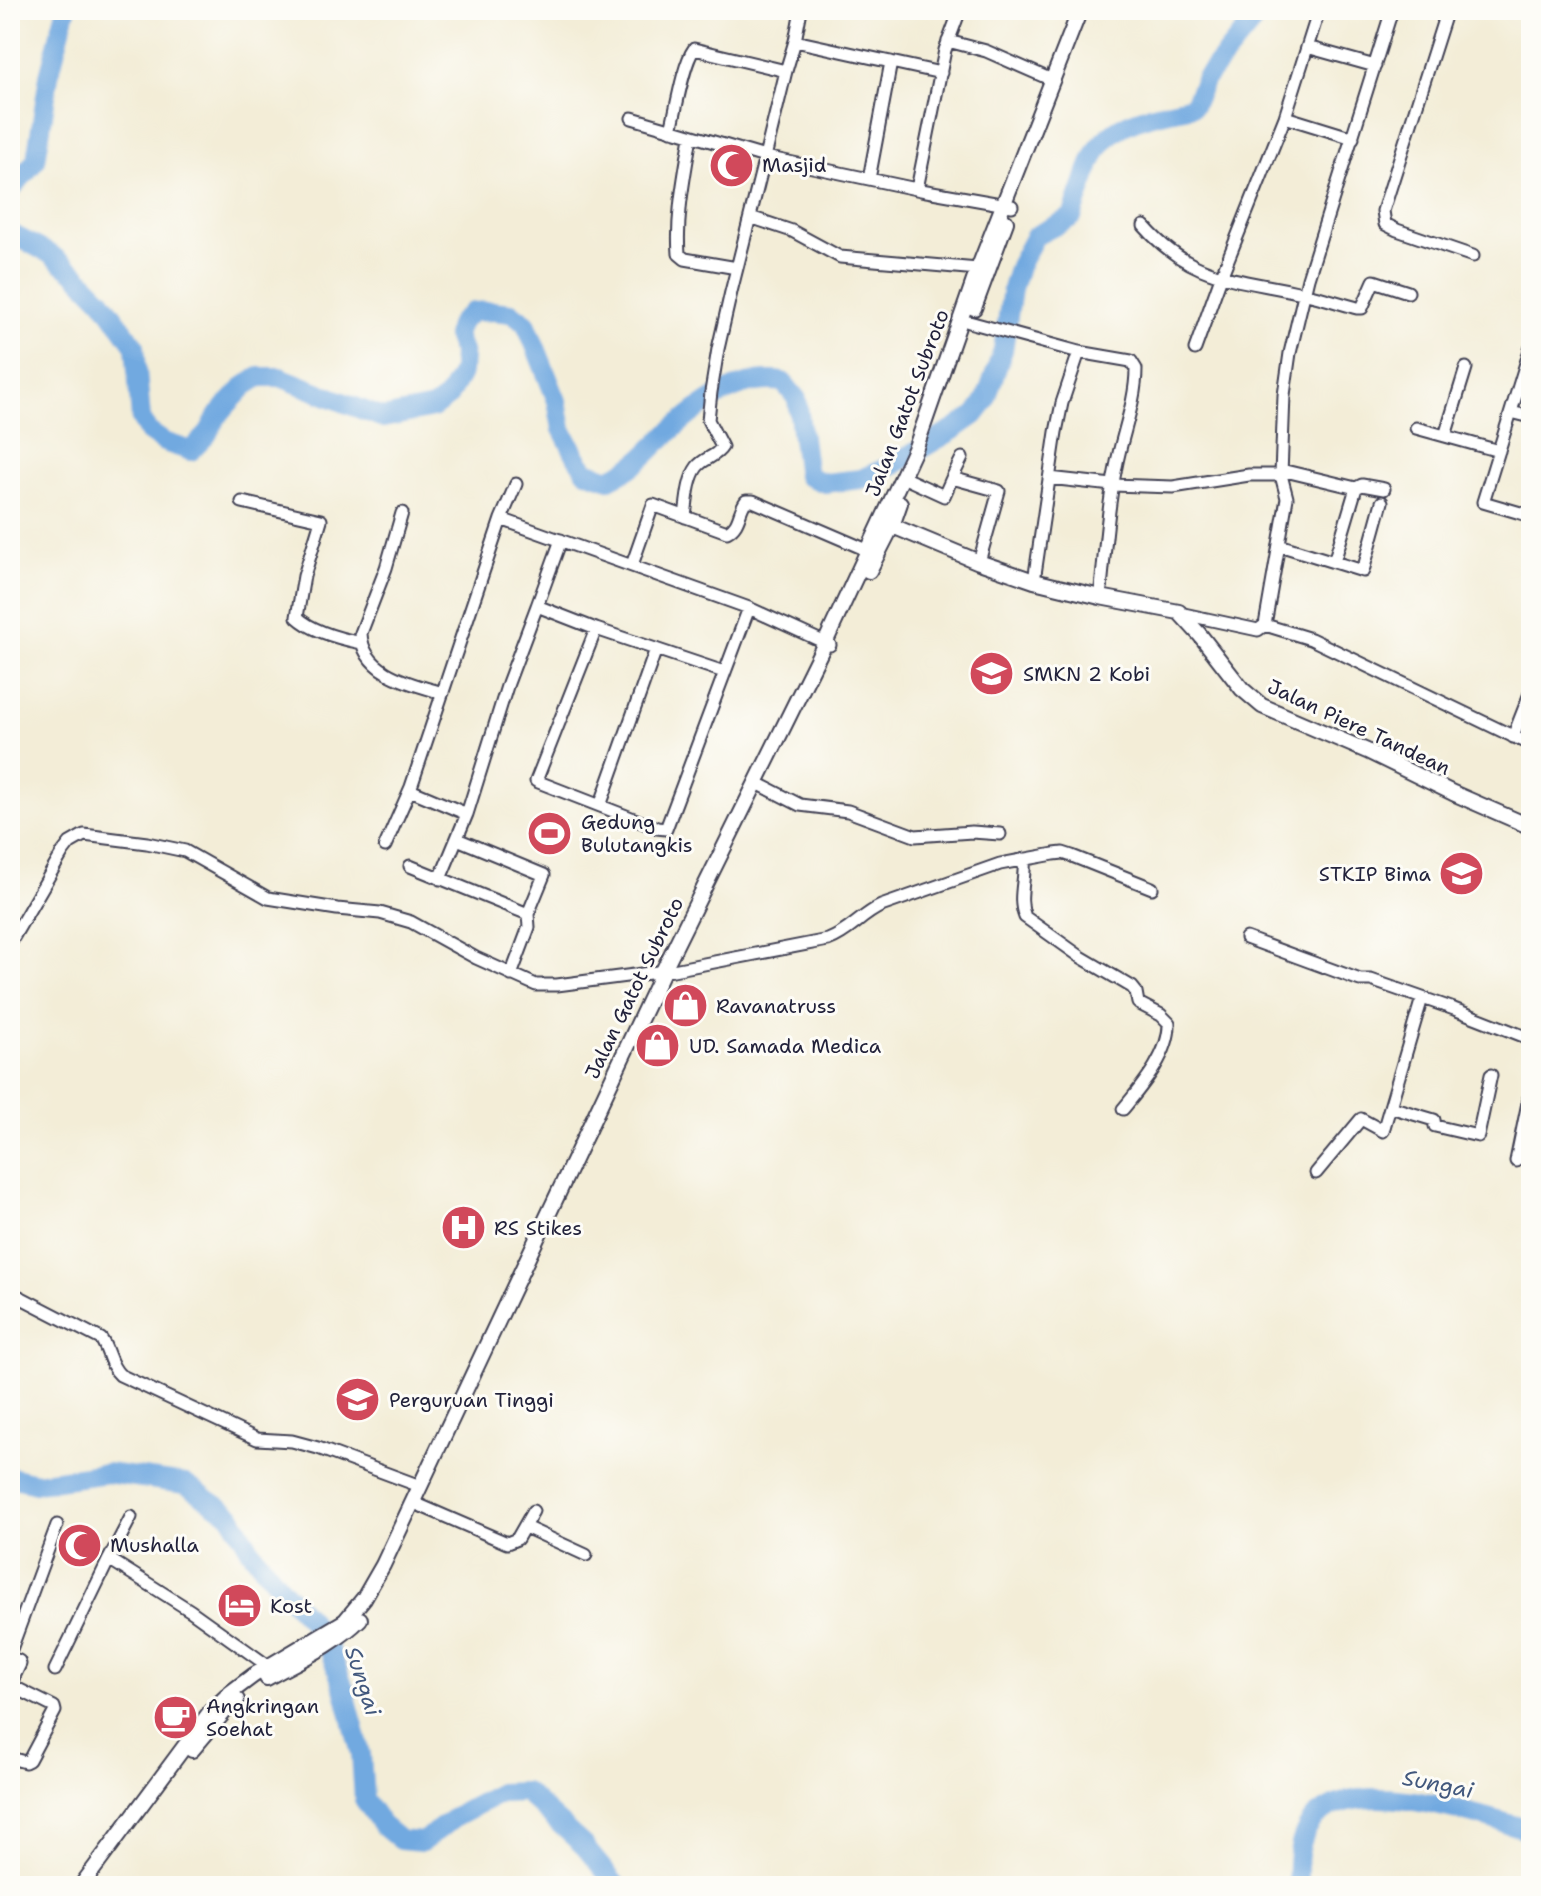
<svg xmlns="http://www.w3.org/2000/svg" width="1541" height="1896" font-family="'Shantell Sans',sans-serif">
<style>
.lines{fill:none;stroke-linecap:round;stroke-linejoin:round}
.river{stroke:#71a9e0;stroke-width:20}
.minor-casing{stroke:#414052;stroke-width:15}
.tertiary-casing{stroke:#414052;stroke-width:18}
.minor{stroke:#fff;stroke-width:11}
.tertiary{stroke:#fff;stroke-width:14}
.labels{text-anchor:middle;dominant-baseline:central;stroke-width:6;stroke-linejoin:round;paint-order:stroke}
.poi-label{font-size:20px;fill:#22223b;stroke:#fdfcf7;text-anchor:start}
.street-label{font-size:20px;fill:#22223b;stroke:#fdfcf7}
.water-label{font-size:22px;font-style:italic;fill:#42587d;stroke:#fdfcf7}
</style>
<rect width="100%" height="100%" fill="#fdfcf7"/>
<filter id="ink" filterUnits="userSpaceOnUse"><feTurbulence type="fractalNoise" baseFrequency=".0125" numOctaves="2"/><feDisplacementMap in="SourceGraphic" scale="16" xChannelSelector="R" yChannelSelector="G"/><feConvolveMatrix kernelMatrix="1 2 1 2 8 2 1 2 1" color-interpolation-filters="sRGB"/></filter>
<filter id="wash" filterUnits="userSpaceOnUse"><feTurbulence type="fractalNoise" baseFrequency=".006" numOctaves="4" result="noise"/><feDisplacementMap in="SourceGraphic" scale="32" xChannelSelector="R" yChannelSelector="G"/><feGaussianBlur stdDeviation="1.8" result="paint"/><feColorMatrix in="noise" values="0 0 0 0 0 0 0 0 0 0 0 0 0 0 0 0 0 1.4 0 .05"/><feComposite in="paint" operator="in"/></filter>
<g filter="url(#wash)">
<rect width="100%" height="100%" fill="#f3edd7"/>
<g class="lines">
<path class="river" d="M 10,191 L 36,160 L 49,76 L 66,10
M 10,233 L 50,254 L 75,273 L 102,300 L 135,346 L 141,419 L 148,431 L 164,442 L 191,451 L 207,435 L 217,417 L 227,405 L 245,386 L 259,377 L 280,377 L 383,418 L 433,408 L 448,397 L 462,372 L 463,354 L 456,336 L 460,323 L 472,312 L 493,311 L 511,313 L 526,323 L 557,401 L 562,429 L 577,458 L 586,471 L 609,479 C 616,475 624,472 631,467 C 642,460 650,451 659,442 C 692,411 735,374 783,382 L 797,399 L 807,476 L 825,483 L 861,479 L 895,464 L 955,429 L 975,415 L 985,402 L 1003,350 L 1012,289 L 1019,266 L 1035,236 L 1072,217 C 1079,198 1087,171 1096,153 C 1114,118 1158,114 1193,106 L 1205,79 L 1255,19 L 1259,10
M 10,1477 L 36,1483 L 107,1473 L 185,1484 L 231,1515 L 251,1551 L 279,1586 L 310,1620 L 329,1649 L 344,1688 L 361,1754 L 364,1799 L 382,1825 L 400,1840 L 422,1842 L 458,1815 L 500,1793 L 525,1792 L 584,1846 L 617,1886
M 1298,1886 C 1297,1864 1298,1839 1312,1821 C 1315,1816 1321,1813 1326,1810 C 1376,1779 1477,1816 1531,1830"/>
</g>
</g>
<g filter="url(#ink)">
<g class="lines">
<defs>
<path id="minor" d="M 801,10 L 795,41 L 786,71 L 765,157 L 921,190 L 1012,206
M 1447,10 L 1383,211 L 1385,224 L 1397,230 L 1473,256
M 795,41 L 941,73
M 948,41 L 986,51 L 1052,80
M 1307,47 L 1375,66
M 1285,117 L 1353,138
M 632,118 L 765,157 L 731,292 L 718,349 L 711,392 L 708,420 L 722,447 C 716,457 704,458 697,467 C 688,479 687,502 685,517
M 671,130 C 676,110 683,64 694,49 L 786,71
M 691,136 C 685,174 676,215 679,254 L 685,259 L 737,268
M 869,179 L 891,62
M 917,189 L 945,50 L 960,10
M 750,217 L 792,231 L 840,257 L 978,269
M 1144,226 C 1192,281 1237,278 1302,293 C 1321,297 1339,303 1357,308 L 1362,308 L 1374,281 L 1408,292
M 969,322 L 1079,352 L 1131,361 L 1136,369 C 1136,402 1122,434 1116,467 C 1107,509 1105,554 1100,597
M 1531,347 L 1483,502 L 1524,514 L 1531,519
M 1195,349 L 1221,277 L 1285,117 L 1319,10
M 1511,412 L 1531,417
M 1416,428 L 1499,451
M 1445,436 L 1466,368
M 1281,470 L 1356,488 L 1362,485 L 1384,489
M 952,478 L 962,458
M 1049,478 L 1112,485 L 1173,487 L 1249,475 L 1281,475
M 909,480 L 944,496 L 952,478 L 999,491 L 979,562
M 242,502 L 321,520 L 304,576 L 297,617 C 313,632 341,639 362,643
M 402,513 L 386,568 L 361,633 C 362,674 412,684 443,693
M 501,519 L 516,484
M 561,540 L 537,606 L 596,629 L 724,672
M 1279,545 L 1363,571 L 1382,502
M 1334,562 L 1356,488
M 632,565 L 653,505 L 727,532 C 741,524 738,511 746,501 L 753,501 L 874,553
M 1034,581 L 1056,432 L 1062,403 L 1079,352
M 1179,613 L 1258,630 L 1265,625 L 1287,498 L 1281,475 L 1284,395 L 1290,353 L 1308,278 L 1392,10
M 1265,625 L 1311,639 L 1531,745
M 596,629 L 536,781 L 657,828 L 666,829 L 749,608
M 1513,737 L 1531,691
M 763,786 L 800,805 L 848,811 L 915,836 L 972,832 L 1000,834
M 410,790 L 467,814
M 600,806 L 656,649
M 385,846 L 411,787 L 501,519 L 749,608 L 830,645
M 1024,859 C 1026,879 1017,898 1025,917 L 1081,957 L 1132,987 L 1136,992 L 1138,1003 L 1161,1015 L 1169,1023 C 1170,1054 1141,1087 1123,1109
M 410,866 L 528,914 L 544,875 L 457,839
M 440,879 L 467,814 L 508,683 L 537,606
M 1246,938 L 1360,980 L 1371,980 L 1454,1009 L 1531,1039
M 10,943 L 63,852 L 70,843 L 84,835 L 147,843 L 185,851 L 268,898 L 337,909 L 380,913 L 411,922 L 476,958 L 536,985 L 557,985 L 673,970 L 828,940 C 850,932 861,915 881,906 L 1000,864 L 1054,854 L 1063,853 L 1072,856 L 1152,888
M 511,975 L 529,927 L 528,914
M 1390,1107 L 1434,1120 L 1435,1126 L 1478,1136 L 1491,1075
M 1516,1161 L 1531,1088
M 1316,1173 L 1361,1119 L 1383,1131 L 1422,998
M 10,1214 L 11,1215
M 10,1292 L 101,1339 C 109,1350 109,1365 120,1375 L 257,1439 L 292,1441 L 318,1448 L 420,1486
M 419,1505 L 507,1543 L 517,1539 L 533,1511
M 525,1527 L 586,1555
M 109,1559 L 191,1611 L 268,1666
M 10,1652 L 57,1525
M 10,1657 L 19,1661 L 20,1664 L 10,1685 L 54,1707 L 55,1711 L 29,1760 L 25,1762 L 10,1758
M 55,1670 L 109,1559 L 131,1517"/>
<path id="tertiary" d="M 974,308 L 1006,222
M 883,522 L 979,562 L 1034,581 L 1100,597 L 1179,612 L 1200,635 L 1242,689 L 1262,706 L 1367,751 L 1453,793 L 1531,827
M 869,571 L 892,526 L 900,503
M 267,1678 C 299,1660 334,1645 360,1619
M 192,1750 L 225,1711 L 237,1700
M 81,1886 L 210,1712 L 230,1693 L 254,1675 L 345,1621 L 364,1598 L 383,1565 L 663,971 L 825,643 L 904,473 L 916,447 L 978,269 L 1080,10"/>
</defs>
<use href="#minor" class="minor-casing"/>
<use href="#tertiary" class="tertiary-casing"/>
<use href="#minor" class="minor"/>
<use href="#tertiary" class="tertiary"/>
</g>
</g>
<defs>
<symbol id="mosque-disc" viewBox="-11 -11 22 22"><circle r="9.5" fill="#d1495b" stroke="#fdfcf7"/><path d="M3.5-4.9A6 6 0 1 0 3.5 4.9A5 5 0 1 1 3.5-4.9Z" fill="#fff"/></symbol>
<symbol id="school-disc" viewBox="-11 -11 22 22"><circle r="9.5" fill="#d1495b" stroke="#fdfcf7"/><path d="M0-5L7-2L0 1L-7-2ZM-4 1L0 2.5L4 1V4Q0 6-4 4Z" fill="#fff"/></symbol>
<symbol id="stadium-disc" viewBox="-11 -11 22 22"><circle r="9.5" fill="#d1495b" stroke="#fdfcf7"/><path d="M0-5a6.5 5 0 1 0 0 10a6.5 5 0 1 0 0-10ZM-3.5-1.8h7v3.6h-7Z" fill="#fff"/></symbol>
<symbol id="university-disc" viewBox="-11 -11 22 22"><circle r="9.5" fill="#d1495b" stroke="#fdfcf7"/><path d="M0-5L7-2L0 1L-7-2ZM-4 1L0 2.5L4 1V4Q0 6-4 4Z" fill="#fff"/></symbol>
<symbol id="shop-disc" viewBox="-11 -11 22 22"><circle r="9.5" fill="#d1495b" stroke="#fdfcf7"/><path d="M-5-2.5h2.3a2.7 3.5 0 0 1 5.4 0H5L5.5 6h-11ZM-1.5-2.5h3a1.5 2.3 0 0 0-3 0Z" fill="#fff"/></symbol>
<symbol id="hospital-disc" viewBox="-11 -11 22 22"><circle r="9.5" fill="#d1495b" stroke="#fdfcf7"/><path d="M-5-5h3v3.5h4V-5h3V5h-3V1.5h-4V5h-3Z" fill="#fff"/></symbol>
<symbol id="hotel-disc" viewBox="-11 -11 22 22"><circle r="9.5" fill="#d1495b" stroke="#fdfcf7"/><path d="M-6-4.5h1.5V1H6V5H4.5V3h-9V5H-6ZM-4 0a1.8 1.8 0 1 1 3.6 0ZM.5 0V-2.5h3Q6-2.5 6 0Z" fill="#fff"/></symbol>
<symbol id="cafe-disc" viewBox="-11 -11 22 22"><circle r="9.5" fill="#d1495b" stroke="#fdfcf7"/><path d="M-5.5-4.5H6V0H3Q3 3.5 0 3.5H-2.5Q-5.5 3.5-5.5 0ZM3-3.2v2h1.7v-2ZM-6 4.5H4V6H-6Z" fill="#fff"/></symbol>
</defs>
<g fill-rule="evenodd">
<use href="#mosque-disc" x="706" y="140" width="51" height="51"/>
<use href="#school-disc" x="966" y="648" width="51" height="51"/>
<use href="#stadium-disc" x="524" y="808" width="51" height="51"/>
<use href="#university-disc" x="1436" y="848" width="51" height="51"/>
<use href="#shop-disc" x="660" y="980" width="51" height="51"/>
<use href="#shop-disc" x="632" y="1020" width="51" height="51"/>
<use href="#hospital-disc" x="438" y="1202" width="51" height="51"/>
<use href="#university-disc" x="332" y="1374" width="51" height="51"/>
<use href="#mosque-disc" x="54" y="1520" width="51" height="51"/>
<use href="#hotel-disc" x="214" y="1580" width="51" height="51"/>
<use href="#cafe-disc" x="150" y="1692" width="51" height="51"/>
</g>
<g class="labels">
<g class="poi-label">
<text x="762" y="165">Masjid</text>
<text x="1023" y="674">SMKN 2 Kobi</text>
<text x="581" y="822">Gedung<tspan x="581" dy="23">Bulutangkis</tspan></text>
<text x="1431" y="874" text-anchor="end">STKIP Bima</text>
<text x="716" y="1006">Ravanatruss</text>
<text x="689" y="1046">UD. Samada Medica</text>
<text x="494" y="1228">RS Stikes</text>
<text x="389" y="1400">Perguruan Tinggi</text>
<text x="110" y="1545">Mushalla</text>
<text x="270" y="1606">Kost</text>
<text x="206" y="1706">Angkringan<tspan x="206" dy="23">Soehat</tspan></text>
</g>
<g class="street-label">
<text transform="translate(907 403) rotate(-69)">Jalan Gatot Subroto</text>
<text transform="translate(1359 727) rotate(25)">Jalan Piere Tandean</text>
<text transform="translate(634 988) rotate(-64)">Jalan Gatot Subroto</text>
</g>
<g class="water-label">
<text transform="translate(363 1681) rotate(72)">Sungai</text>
<text transform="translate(1438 1784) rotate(11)">Sungai</text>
</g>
</g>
<rect width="1541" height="1896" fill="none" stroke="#fdfcf7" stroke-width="40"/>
</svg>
